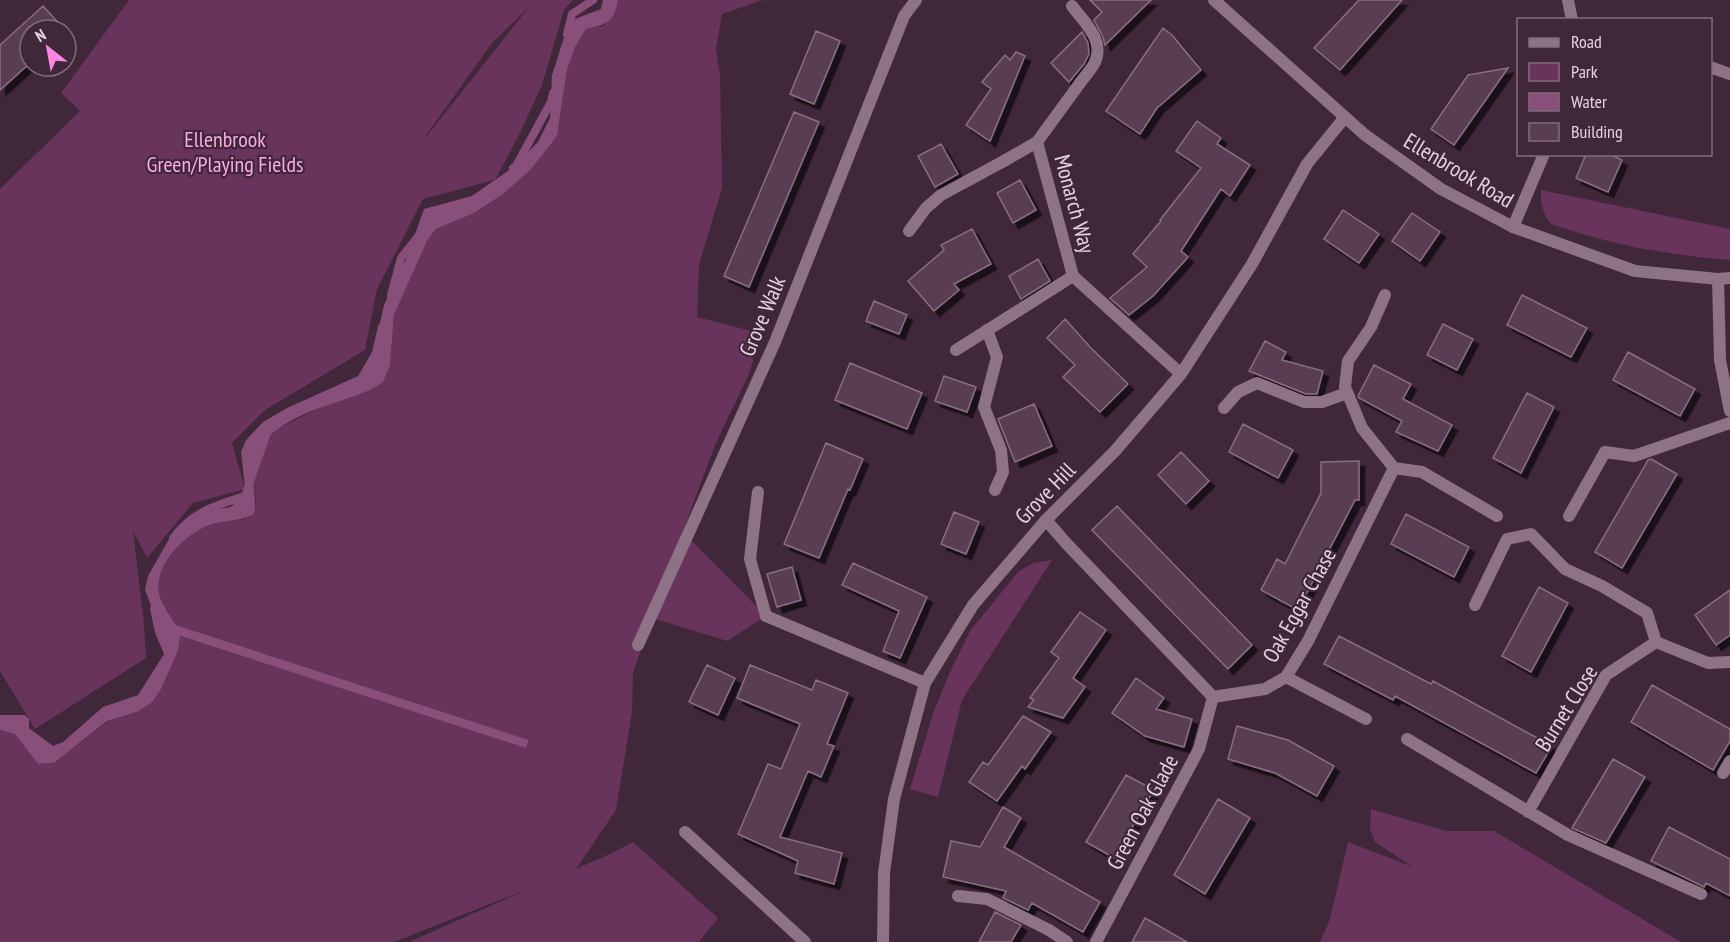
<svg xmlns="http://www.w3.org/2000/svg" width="1730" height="942" font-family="'PT Sans Narrow',sans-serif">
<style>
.green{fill:#68345c;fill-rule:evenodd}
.water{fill:#874f7a}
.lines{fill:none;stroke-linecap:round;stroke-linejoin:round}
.stream{stroke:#874f7a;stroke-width:8}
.building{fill:#593e52;stroke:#8b6d82;stroke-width:1.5;filter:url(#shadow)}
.service{stroke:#8e7387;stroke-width:12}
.minor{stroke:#8e7387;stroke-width:12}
.tertiary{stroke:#8e7387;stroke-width:12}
.labels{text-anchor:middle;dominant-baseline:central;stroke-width:4.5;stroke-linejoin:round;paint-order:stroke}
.park-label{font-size:22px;fill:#fda9e8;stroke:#41273a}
.street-label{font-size:22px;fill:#e4d3df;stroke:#41273a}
</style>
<defs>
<filter id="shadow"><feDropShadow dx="5.5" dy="5.5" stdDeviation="0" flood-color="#0009"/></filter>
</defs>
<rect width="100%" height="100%" fill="#41273a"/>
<path class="green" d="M 129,0 L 573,0 L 564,10 L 542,85 L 518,137 L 495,180 L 423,199 L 377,289 L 365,350 L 265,410 L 232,443 L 245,489 L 193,503 L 147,558 L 133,531 L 144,624 L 146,658 L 35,729 L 0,671 L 0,189 L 80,111 L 61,93 ZM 529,7 L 426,137 L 425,137 L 492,43 Z
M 618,0 L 763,0 L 722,14 L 716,49 L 720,75 L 722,188 L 699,265 L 697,317 L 755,332 L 751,345 L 753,361 L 749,374 L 715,445 L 662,587 L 687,536 L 766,616 L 727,641 L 652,618 L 633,673 L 632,712 L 616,810 L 576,869 L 612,853 L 633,842 L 718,918 L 699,942 L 409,942 L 533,887 L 394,942 L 0,942 L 0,730 L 15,734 L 38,764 L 54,763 L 108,721 L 137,712 L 161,689 L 178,651 L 179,636 L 527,747 L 529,740 L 176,625 C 171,616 163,606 160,597 C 151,566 186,532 213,524 C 223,521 235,520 245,519 L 256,504 L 253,467 L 261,444 L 274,430 L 328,404 L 364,393 L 390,365 L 394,315 L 428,239 L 436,229 L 472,214 L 557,136 L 567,70 L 575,47 L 586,29 L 603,26 L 617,6 Z
M 1541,190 L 1730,229 L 1730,260 C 1667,255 1611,245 1551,224 C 1543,213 1540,204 1541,190 Z
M 1052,560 L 962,700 L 938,797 L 910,789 L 934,711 L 950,672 L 970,631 L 1018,572 L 1033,563 Z
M 1371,809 L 1446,831 L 1494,831 L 1681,942 L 1320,942 L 1330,919 L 1348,842 L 1413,867 L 1375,842 L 1370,829 Z"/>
<path class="water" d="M 603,0 L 618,0 C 614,22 606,25 586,29 L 575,47 L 567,70 L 557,136 L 531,169 L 503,194 L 472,214 L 436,229 L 428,239 L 394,315 L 390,365 L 383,382 C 377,386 370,390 363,393 C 326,407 258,421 253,468 C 252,483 257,498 254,514 C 241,521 227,520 213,524 C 186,532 151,566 160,597 C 163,606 171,617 176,625 L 529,740 L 526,748 L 180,636 L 178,651 L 161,689 L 152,702 L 137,712 L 107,721 L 54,763 L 38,764 L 15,734 L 0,730 L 0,715 L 25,715 L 29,719 L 29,728 L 53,746 L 63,742 L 103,707 L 138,695 L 166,651 L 163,636 L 145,590 L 148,576 L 169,539 L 203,512 L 230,507 L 242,498 L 245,487 L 241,452 L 246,440 L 263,422 L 287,408 L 367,372 L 380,353 L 380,323 L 384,305 L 407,257 L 424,209 L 472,196 L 512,168 L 538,142 L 550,118 L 552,75 L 567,28 L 575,19 L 601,9 Z"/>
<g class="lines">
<path class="stream" d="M 567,34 L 572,14 L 593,0
M 513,168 L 516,166 L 551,102 L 553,93
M 391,295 L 401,258 L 420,234
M 360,381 L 376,353 L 382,327
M 173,538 C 192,512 216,505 245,496 L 268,430
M 154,609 L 159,632 L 168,653"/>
</g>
<path class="building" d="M 1090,0 L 1151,0 L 1105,45 L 1103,37 L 1094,20 L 1102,12 Z
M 1359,0 L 1402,0 L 1340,70 L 1314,48 Z
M 43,6 L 65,30 L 30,30 L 30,63 L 0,90 L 0,45 Z
M 1163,28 L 1172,35 L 1201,70 L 1157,108 L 1140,134 L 1106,111 Z
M 816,31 L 840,41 L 814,104 L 790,94 Z
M 1082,32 L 1088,43 L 1089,54 L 1084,64 L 1069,82 L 1051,63 Z
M 1016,52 L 1025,56 L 990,141 L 966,125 L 991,89 L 982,82 L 1005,55 L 1010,60 Z
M 1508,68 L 1454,145 L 1431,129 L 1468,75 Z
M 794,112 L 819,122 L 749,287 L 724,276 Z
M 1197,121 L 1221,138 L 1217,144 L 1250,165 L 1230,196 L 1221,189 L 1181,251 L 1188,257 L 1153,296 L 1129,315 L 1110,298 L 1147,267 L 1133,254 L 1161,221 L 1160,220 L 1201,168 L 1176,151 Z
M 941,144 L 958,174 L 935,187 L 918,156 Z
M 1586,154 L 1609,154 L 1622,160 L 1608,192 L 1576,178 Z
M 1020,180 L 1036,210 L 1013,223 L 997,193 Z
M 1343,210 L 1379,234 L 1359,263 L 1324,239 Z
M 1412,213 L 1440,232 L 1420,261 L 1392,241 Z
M 972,229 L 991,264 L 954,284 L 959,290 L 934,311 L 908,281 L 944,250 L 941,245 Z
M 1038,259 L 1050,281 L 1021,299 L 1009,276 Z
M 1522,295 L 1587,328 L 1571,357 L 1507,325 Z
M 874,301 L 907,315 L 899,334 L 866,321 Z
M 1065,319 L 1091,348 L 1128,384 L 1100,412 L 1063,377 L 1075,365 L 1047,338 Z
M 1443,324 L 1473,339 L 1457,370 L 1427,355 Z
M 1265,341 L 1286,352 L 1282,360 L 1323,371 L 1317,394 L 1306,394 L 1249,371 Z
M 1628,352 L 1695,389 L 1680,416 L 1613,380 Z
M 850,363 L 922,393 L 907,429 L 835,400 Z
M 1374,365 L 1411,384 L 1403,399 L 1452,425 L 1438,451 L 1396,432 L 1402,421 L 1359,398 L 1358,396 Z
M 944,376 L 976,387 L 967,412 L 935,401 Z
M 1527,393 L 1554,407 L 1521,473 L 1493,458 Z
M 1034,404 L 1052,446 L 1015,462 L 998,419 Z
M 1243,424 L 1293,450 L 1278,478 L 1229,452 Z
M 826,443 L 863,459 L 850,490 L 848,489 L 819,558 L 784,544 Z
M 1181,452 L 1209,481 L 1186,504 L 1158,475 Z
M 1651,459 L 1677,474 L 1622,568 L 1595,552 L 1648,460 Z
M 1359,461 L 1359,500 L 1355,500 L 1298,610 L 1261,590 L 1277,559 L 1285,564 L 1321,493 L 1321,462 Z
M 1117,506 L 1252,645 L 1228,669 L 1092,530 Z
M 954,512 L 979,522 L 966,554 L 941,544 Z
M 1406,514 L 1469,547 L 1454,577 L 1391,544 Z
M 853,563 L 927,597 L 900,658 L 883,651 L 899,611 L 842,585 Z
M 792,567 L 801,600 L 777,607 L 767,574 Z
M 1539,587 L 1568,603 L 1531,672 L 1502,656 Z
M 1730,590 L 1730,635 L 1716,645 L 1695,615 Z
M 1080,612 L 1106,630 L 1073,678 L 1085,687 L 1063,718 L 1028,707 L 1034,700 L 1030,698 L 1059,658 L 1051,652 Z
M 1339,636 L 1431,684 L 1433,681 L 1552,746 L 1536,773 L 1395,696 L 1393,700 L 1324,664 Z
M 707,665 L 735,678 L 718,715 L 689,702 Z
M 750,665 L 812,690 L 816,680 L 848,693 L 827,744 L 834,746 L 821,777 L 808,771 L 780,837 L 842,853 L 834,884 L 795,873 L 798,861 L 738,834 L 768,764 L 781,769 L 800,724 L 737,698 Z
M 1136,678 L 1164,698 L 1156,709 L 1192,719 L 1184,747 L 1145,736 L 1112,713 Z
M 1652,685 L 1730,729 L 1730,741 L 1713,770 L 1631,722 Z
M 1023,716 L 1051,732 L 1025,769 L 1022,766 L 997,801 L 969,782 L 983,762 L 988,765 Z
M 1237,726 L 1288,740 L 1334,766 L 1317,796 L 1275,773 L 1228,759 Z
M 1613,759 L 1645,777 L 1606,843 L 1572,828 Z
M 1126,775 L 1154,790 L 1114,858 L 1086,842 Z
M 1218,799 L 1250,818 L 1205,894 L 1174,875 Z
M 1003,807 L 1021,818 L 1004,847 L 1100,902 L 1083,932 L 1032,903 L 1028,910 L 1003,898 L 1006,891 L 943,877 L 951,841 L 980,847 Z
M 1669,827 L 1730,859 L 1730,896 L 1706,883 L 1704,887 L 1651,861 Z
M 995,912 L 1021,925 L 1011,942 L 979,942 Z
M 1145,918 L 1187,942 L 1132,942 Z"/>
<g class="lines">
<path class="service" d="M 1072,6 C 1085,23 1106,41 1094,64 C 1090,71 1084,77 1080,83
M 909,231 L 926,208 L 941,195 L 1004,161
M 987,330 L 997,357 L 984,407 L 1001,450 L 1003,472 L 995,490
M 1224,408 L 1238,392 L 1257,383 L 1304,402 L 1322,402 L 1347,393
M 758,492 L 750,559 L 766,616
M 1569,516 L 1605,452 L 1634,456 L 1730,423
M 1286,677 L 1366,719
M 1723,773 L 1730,761
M 958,896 L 987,899 L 1049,930"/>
<path class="minor" d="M 1568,0 L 1572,20
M 1710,67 L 1730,74
M 1080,83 L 1037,142 L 1073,276 L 1181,374
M 1004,161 L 1037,142
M 1513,227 L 1544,154
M 1718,279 L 1720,360 L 1730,411
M 1385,295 L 1371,327 L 1348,361 L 1345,387 L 1362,428 L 1394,468
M 956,350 L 1073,276
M 1046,520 L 1066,543 L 1213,697 L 1265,689 L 1286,677 L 1308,641 L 1394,468 L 1422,472 L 1497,516
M 1475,605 L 1507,539 L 1531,534 L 1565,569 L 1602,586 L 1647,613 L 1656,642
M 766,616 L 925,683
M 638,645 L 775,342 L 904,16 L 916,0
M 1407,739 L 1568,835 L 1701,894
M 1528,812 L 1606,675 L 1656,642 L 1708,663 L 1730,662
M 685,832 L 805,942
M 1049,930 L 1067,942
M 883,942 L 884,873 L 894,799 L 925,683 L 973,605 L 1046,520 L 1115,451 L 1181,374 L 1252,264 L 1307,164 L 1345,117
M 1096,942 L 1199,749 L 1213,697"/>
<path class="tertiary" d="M 1214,0 L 1365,135 L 1441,189 L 1513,227 L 1635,271 L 1718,279 L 1730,278"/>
</g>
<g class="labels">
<g class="park-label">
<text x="225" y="139">Ellenbrook<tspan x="225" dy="25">Green/Playing Fields</tspan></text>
</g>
<g class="street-label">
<text transform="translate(1459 170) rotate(31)">Ellenbrook Road</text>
<text transform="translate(1075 204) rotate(75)">Monarch Way</text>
<text transform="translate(762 316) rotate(-67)">Grove Walk</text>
<text transform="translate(1045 493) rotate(-46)">Grove Hill</text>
<text transform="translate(1299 605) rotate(-61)">Oak Eggar Chase</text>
<text transform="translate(1566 708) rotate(-58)">Burnet Close</text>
<text transform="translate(1142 812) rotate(-62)">Green Oak Glade</text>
</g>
</g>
<rect x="1517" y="18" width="195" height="138" fill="#41273a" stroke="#826c7c" stroke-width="1.5"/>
<rect x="1529" y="38" width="30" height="9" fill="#8e7387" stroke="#826c7c" stroke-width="1.5"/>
<text x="1571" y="48" font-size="18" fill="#e4d3df">Road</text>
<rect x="1529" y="63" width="30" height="18" fill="#68345c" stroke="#826c7c" stroke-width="1.5"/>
<text x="1571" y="78" font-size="18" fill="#e4d3df">Park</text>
<rect x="1529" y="93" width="30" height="18" fill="#874f7a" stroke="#826c7c" stroke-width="1.5"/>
<text x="1571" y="108" font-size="18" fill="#e4d3df">Water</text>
<rect x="1529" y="123" width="30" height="18" fill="#593e52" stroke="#826c7c" stroke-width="1.5"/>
<text x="1571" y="138" font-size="18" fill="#e4d3df">Building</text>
<g transform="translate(48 48) rotate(329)"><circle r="28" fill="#41273a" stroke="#826c7c" stroke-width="1.5"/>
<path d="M0-4.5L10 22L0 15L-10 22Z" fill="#fd86e2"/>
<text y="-9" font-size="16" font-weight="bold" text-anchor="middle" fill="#e4d3df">N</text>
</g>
</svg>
